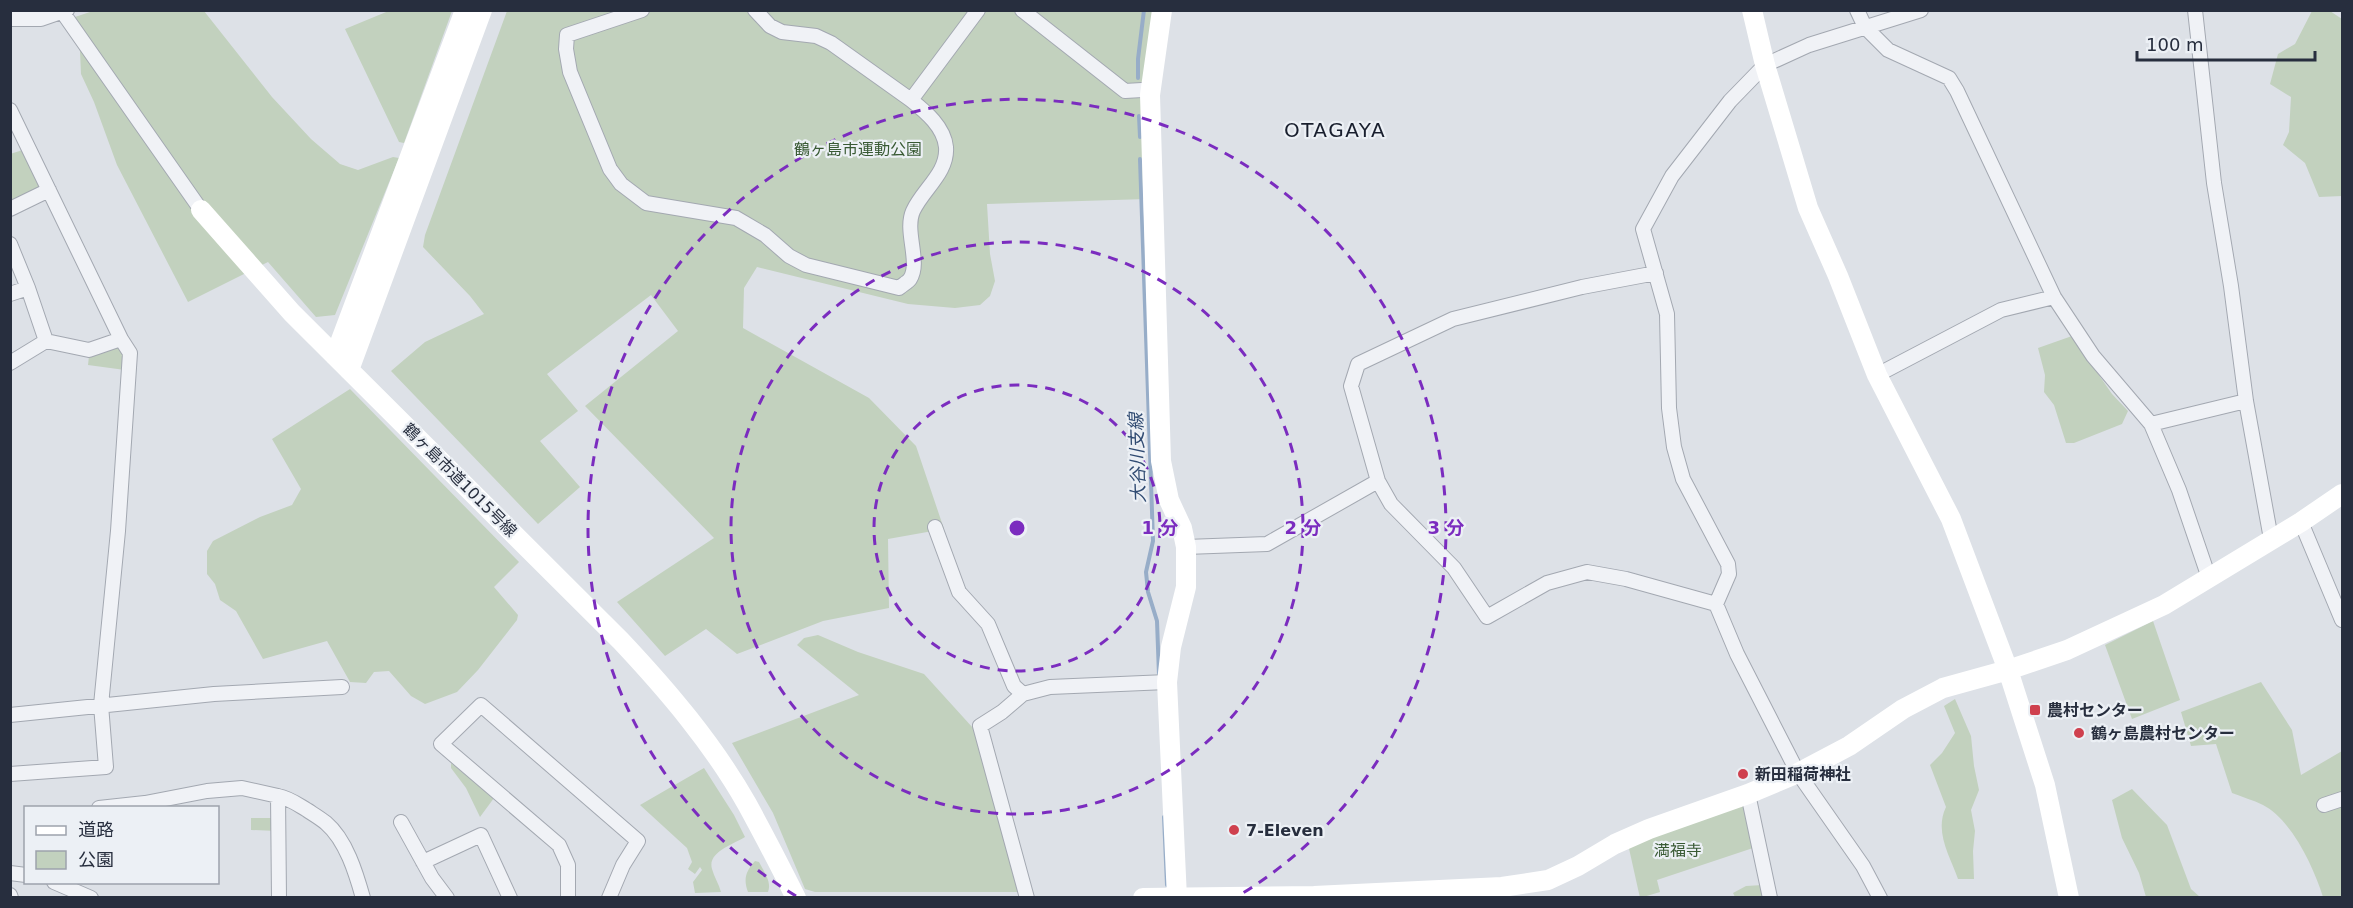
<svg xmlns="http://www.w3.org/2000/svg" width="2353" height="908" font-family="'DejaVu Sans','Noto Sans JP',sans-serif">
<style>
.green{fill:#c2d1be}
.lines{fill:none;stroke-linecap:round;stroke-linejoin:round}
.stream{stroke:#97adc8;stroke-width:4}
.street-casing{stroke:#a3a8b1;stroke-width:16}
.street{stroke:#f0f2f6;stroke-width:14}
.secondary{stroke:#fff;stroke-width:20}
.ring{fill:none;stroke:#7b2cbf;stroke-width:3;stroke-dasharray:10 8}
.poi-dot{fill:#cf404e;stroke:#ecf0f5;stroke-width:2}
.labels{text-anchor:middle;dominant-baseline:central;stroke-width:4.5;stroke-linejoin:round;paint-order:stroke}
.park-label{font-size:16px;fill:#395a34;stroke:#ecf0f5}
.street-label{font-size:16px;fill:#272e3e;stroke:#ecf0f5}
.poi-label{font-size:16px;font-weight:bold;fill:#272e3e;stroke:#ecf0f5;text-anchor:start}
.water-label{font-size:18px;font-style:italic;fill:#304b72;stroke:#ecf0f5}
.quarter-label{font-size:20px;letter-spacing:1.5px;fill:#191f2e;stroke:#ecf0f5}
.centre{fill:#7b2cbf;stroke:#ecf0f5;stroke-width:3}
.ring-label{font-size:18px;text-anchor:middle;font-weight:bold;fill:#7b2cbf;stroke:#ecf0f5;stroke-width:4.5;stroke-linejoin:round;paint-order:stroke}
</style>
<rect width="100%" height="100%" fill="#dde1e7"/>
<path class="green" d="M 391,10 L 452,11 L 404,143 L 399,142 L 345,29 Z
M 93,11 L 204,11 L 272,97 L 311,139 L 340,164 L 358,170 L 393,157 L 399,158 L 335,315 L 316,317 L 268,262 L 188,302 L 117,165 L 94,102 L 81,74 L 80,51 L 69,19 Z
M 507,11 L 1154,11 L 1147,199 L 987,204 L 990,254 L 995,281 L 990,296 L 980,305 L 955,308 L 908,304 L 757,267 L 744,288 L 743,328 L 869,398 L 916,446 L 944,529 L 888,539 L 889,608 L 823,621 L 737,654 L 706,629 L 665,656 L 617,602 L 714,538 L 585,406 L 678,331 L 651,295 L 547,374 L 578,411 L 540,441 L 580,487 L 538,524 L 391,371 L 425,342 L 484,314 L 470,296 L 423,247 L 425,235 Z
M 2312,11 L 2330,11 L 2342,19 L 2342,196 L 2319,197 L 2305,163 L 2283,145 L 2289,132 L 2291,97 L 2270,84 L 2278,54 L 2295,44 Z
M 26,149 L 45,188 L 11,202 L 10,154 Z
M 2072,336 L 2112,394 L 2128,411 L 2122,424 L 2074,443 L 2066,443 L 2054,405 L 2044,392 L 2045,375 L 2038,348 Z
M 118,347 L 126,354 L 125,370 L 88,365 L 89,356 Z
M 350,389 L 519,562 L 494,587 L 518,615 L 517,620 L 478,670 L 457,692 L 425,704 L 411,696 L 389,671 L 374,672 L 366,683 L 350,682 L 327,641 L 263,659 L 236,611 L 220,600 L 215,584 L 207,574 L 207,551 L 213,541 L 260,517 L 292,505 L 301,489 L 272,439 Z
M 2153,621 L 2180,700 L 2132,719 L 2105,645 Z
M 818,635 L 858,652 L 924,674 L 973,728 L 1019,892 L 815,892 L 805,889 L 773,813 L 732,743 L 859,695 L 797,645 L 804,638 Z
M 2261,682 L 2292,730 L 2301,775 L 2342,751 L 2342,897 L 2323,897 C 2314,868 2292,820 2263,805 C 2253,800 2242,797 2232,793 L 2216,744 L 2191,746 L 2181,712 Z
M 1955,699 L 1971,736 L 1974,766 L 1979,790 L 1971,810 L 1975,831 L 1973,851 L 1974,879 L 1958,879 C 1950,856 1934,832 1946,807 L 1930,765 L 1942,753 L 1955,733 L 1944,706 Z
M 451,763 L 494,798 L 480,817 L 466,788 L 451,768 Z
M 704,768 L 734,815 L 745,837 C 734,844 707,852 712,869 C 714,877 719,884 721,892 L 695,893 L 693,882 L 702,870 L 700,867 L 695,874 L 688,869 L 692,862 L 687,848 L 640,805 Z
M 2132,789 L 2167,825 L 2191,889 L 2200,897 L 2146,897 L 2139,873 L 2122,838 L 2112,800 Z
M 1743,804 L 1753,848 L 1657,880 L 1660,892 L 1640,898 L 1628,844 Z
M 251,818 L 277,818 L 277,831 L 251,830 Z
M 755,861 L 759,862 C 764,872 772,882 768,892 L 748,892 C 743,879 746,871 755,861 Z
M 1763,885 L 1766,897 L 1735,897 L 1733,893 L 1746,886 Z"/>
<g class="lines">
<path class="stream" d="M 1138,78 L 1138,59 L 1144,10
M 1139,116 L 1140,137
M 1140,159 L 1153,541 L 1146,572 L 1148,592 L 1157,621 L 1159,675
M 1164,817 L 1167,885"/>
<defs>
<path id="street" d="M 61,10 L 201,210
M 642,10 L 567,35 L 566,49 L 570,72 L 610,169 L 621,184 L 646,203 L 736,218 L 765,235 L 789,256 L 806,265 L 899,288 C 902,285 908,282 910,279 C 921,262 904,231 913,211 C 923,189 948,173 946,147 C 944,127 926,112 911,100
M 755,10 L 770,26 L 782,32 L 816,36 L 831,43 L 911,100 L 978,10
M 1022,10 L 1125,91 L 1142,90
M 1857,10 L 1865,27 L 1888,50 L 1949,78 L 1957,91 L 2054,297 L 2093,356 L 2151,424 L 2179,490 L 2209,578
M 2195,10 L 2214,183 L 2231,286 L 2246,401 L 2271,539
M 10,19 L 41,19 L 67,10
M 10,110 L 121,339 L 130,353 L 118,531 L 101,705 L 106,767 L 10,774
M 10,209 L 49,190
M 10,244 L 28,288 L 46,341
M 1656,273 L 1582,287 L 1453,319 L 1358,364 L 1351,386 L 1378,481 L 1391,504 L 1454,568 L 1487,617 L 1547,583 L 1587,572 L 1626,579 L 1716,604 L 1737,654 L 1798,773 L 1863,866 L 1880,898
M 10,294 L 28,288
M 10,363 L 46,341 L 89,350 L 121,339
M 1877,375 L 2001,310 L 2054,297
M 2151,424 L 2246,401
M 2301,522 L 2342,620
M 935,527 L 959,592 L 988,624 L 1014,686 L 1023,694
M 1186,547 L 1267,544 L 1378,481
M 1716,604 L 1729,574 L 1728,564 L 1683,479 L 1674,447 L 1669,408 L 1667,314 L 1643,229 L 1672,176 L 1730,101 L 1765,65 L 1809,45 L 1921,10
M 10,715 L 214,694 L 342,687
M 1748,794 L 1770,898
M 278,796 C 289,798 297,804 307,810 C 313,814 320,818 326,823 C 346,840 356,873 363,898
M 2324,805 L 2342,799
M 99,808 L 145,803 L 207,791 L 242,788 L 278,796 L 279,898
M 401,822 L 432,878 L 447,898
M 423,862 L 481,835 L 510,898
M 10,873 L 26,875
M 54,882 L 91,898
M 10,895 L 11,898
M 568,898 L 568,865 L 559,845 L 441,744 L 481,705 L 638,841 L 623,865 L 609,898
M 1027,898 L 980,726 L 1002,712 L 1023,694 L 1050,687 L 1167,682"/>
</defs>
<use href="#street" class="street-casing"/>
<use href="#street" class="street"/>
<path class="secondary" d="M 1162,10 L 1150,95 L 1161,461 L 1169,500 L 1182,528 L 1186,547 L 1186,587 L 1171,647 L 1167,682 L 1177,898
M 1752,10 L 1765,65 L 1808,208 L 1838,276 L 1877,375 L 1951,519 L 2008,670 L 2045,785 L 2069,898
M 201,210 L 292,313 L 621,641 C 668,691 713,744 747,804 C 764,835 780,866 796,898
M 335,356 L 465,10
M 349,370 L 482,10
M 1143,898 L 1314,896 L 1502,887 L 1548,880 L 1578,866 L 1615,844 L 1649,829 L 1748,794 L 1798,773 L 1849,746 L 1903,709 L 1943,688 L 2008,670 L 2067,650 L 2164,605 L 2301,522 L 2342,494"/>
</g>
<g class="ring">
<circle cx="1017" cy="528" r="143"/>
<circle cx="1017" cy="528" r="286"/>
<path d="M796 896A429 429 0 1 1 1238 896"/>
</g>
<g class="poi-dot">
<rect x="2029" y="704" width="12" height="12" rx="3"/>
<circle cx="2079" cy="733" r="6"/>
<circle cx="1743" cy="774" r="6"/>
<circle cx="1234" cy="830" r="6"/>
</g>
<g class="labels">
<g class="park-label">
<text x="858" y="149">鶴ヶ島市運動公園</text>
<text x="1678" y="850">満福寺</text>
</g>
<g class="street-label">
<text transform="translate(460 480) rotate(45)">鶴ヶ島市道1015号線</text>
</g>
<g class="poi-label">
<text x="2047" y="710">農村センター</text>
<text x="2091" y="733">鶴ヶ島農村センター</text>
<text x="1755" y="774">新田稲荷神社</text>
<text x="1246" y="830">7-Eleven</text>
</g>
<g class="water-label">
<text transform="translate(1137 458) rotate(-92)">大谷川支線</text>
</g>
<g class="quarter-label">
<text x="1335" y="130">OTAGAYA</text>
</g>
</g>
<circle cx="1017" cy="528" r="9" class="centre"/>
<g class="ring-label">
<text x="1160" y="534">1 分</text>
<text x="1303" y="534">2 分</text>
<text x="1446" y="534">3 分</text>
</g>
<rect width="2353" height="908" fill="none" stroke="#272e3e" stroke-width="24"/>
<rect x="24" y="806" width="195" height="78" fill="#ecf0f5" stroke="#9da2ac" stroke-width="1.5"/>
<rect x="36" y="826" width="30" height="9" fill="#ffffff" stroke="#9da2ac" stroke-width="1.5"/>
<text x="78" y="836" font-size="18" fill="#272e3e">道路</text>
<rect x="36" y="851" width="30" height="18" fill="#c2d1be" stroke="#9da2ac" stroke-width="1.5"/>
<text x="78" y="866" font-size="18" fill="#272e3e">公園</text>
<path d="M2137 51v9h178v-9" fill="none" stroke="#272e3e" stroke-width="3"/>
<text x="2146" y="51" font-size="18" fill="#272e3e" stroke="#ecf0f5" stroke-width="4.5" paint-order="stroke">100 m</text>
</svg>
